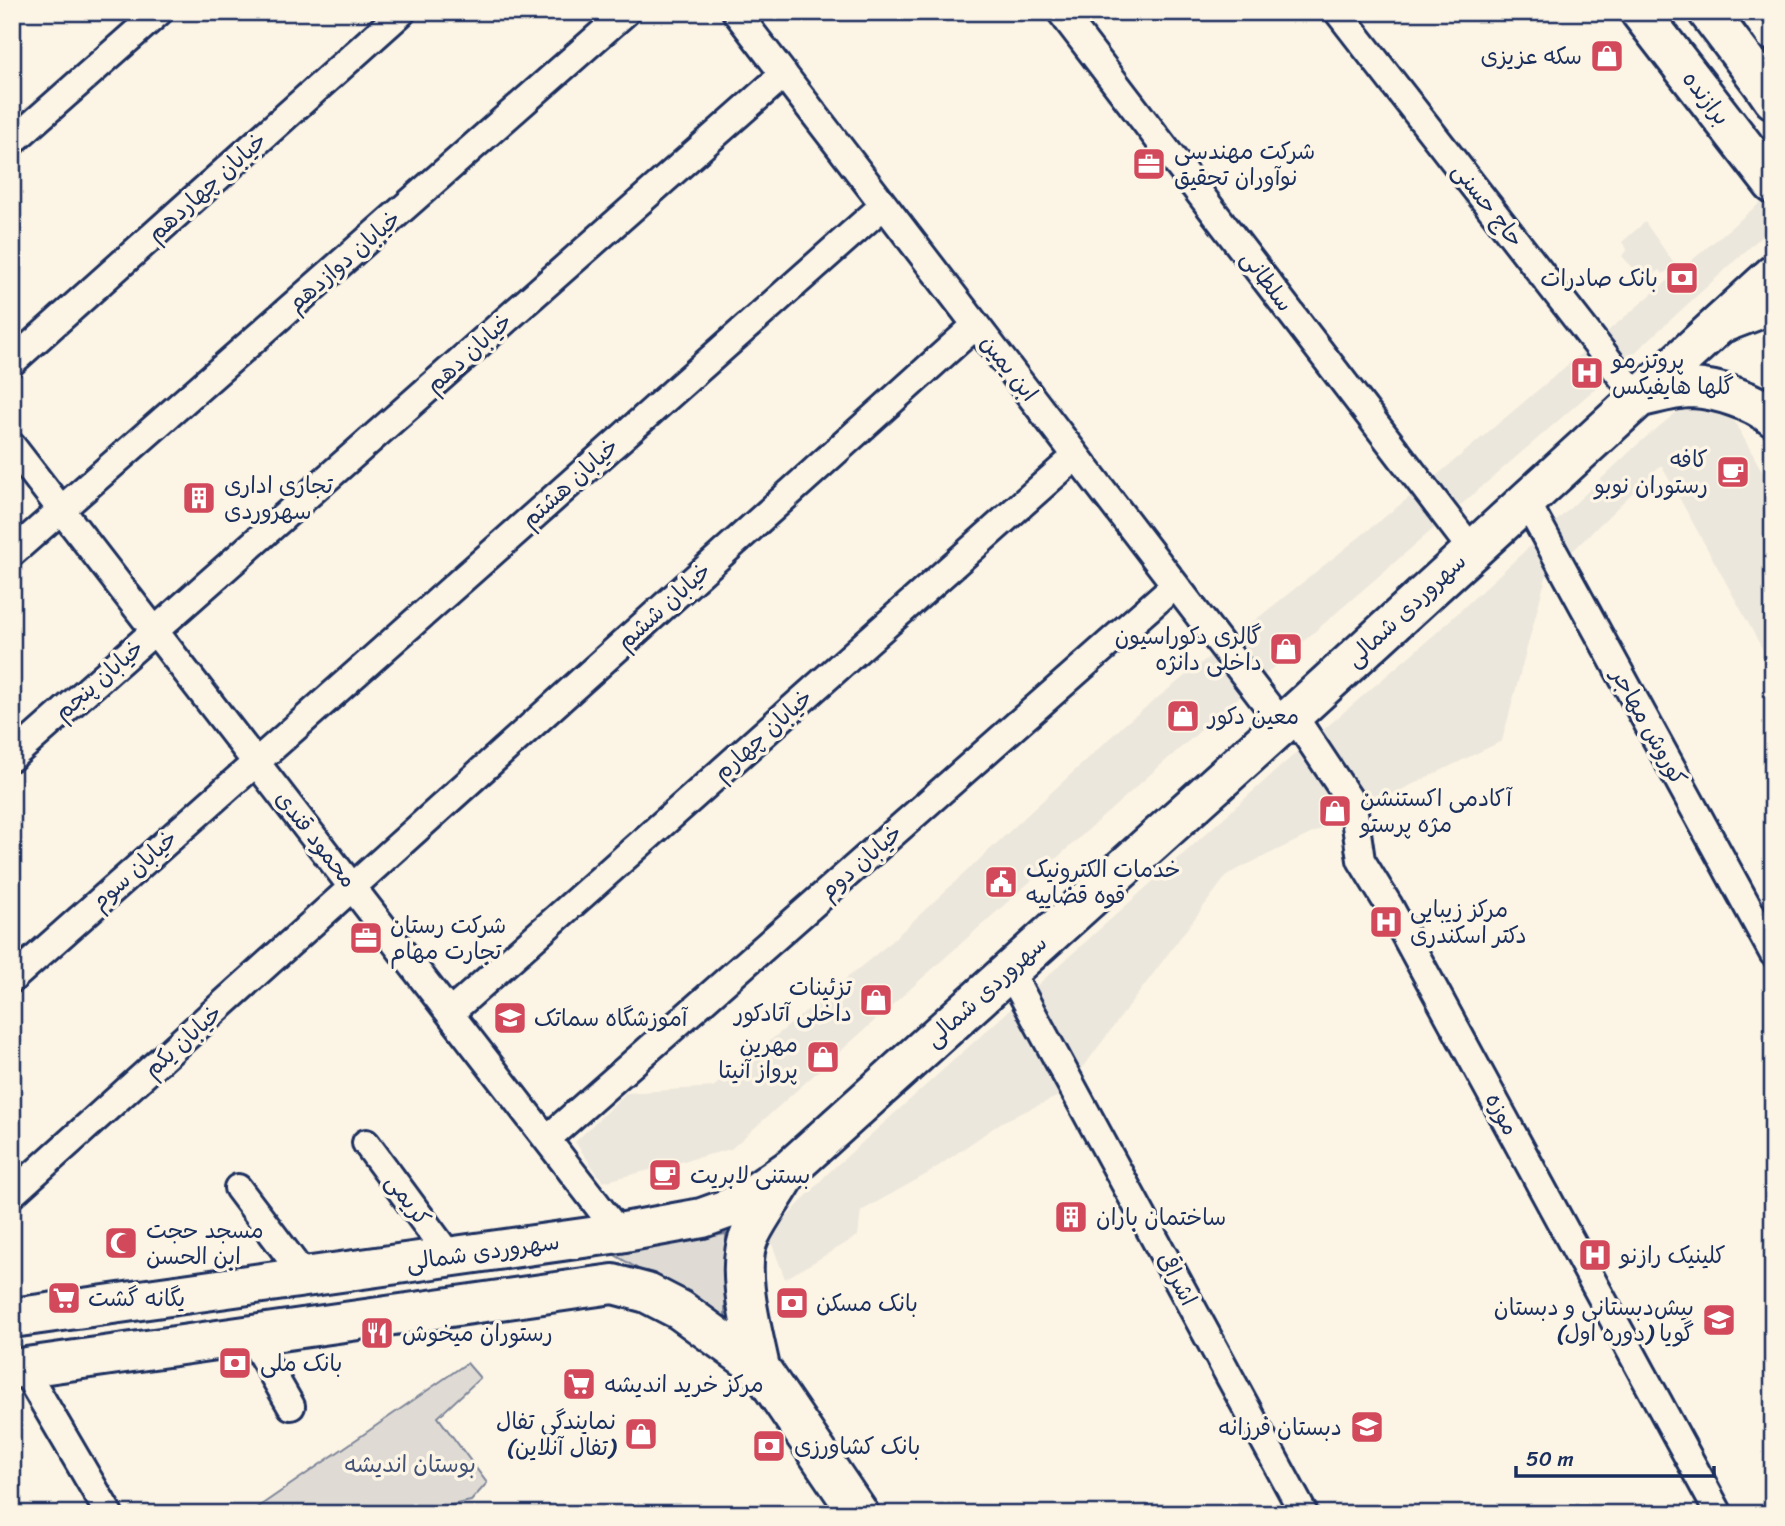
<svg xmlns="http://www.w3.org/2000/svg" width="1785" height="1526" font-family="Sriracha,'Playpen Sans Arabic',sans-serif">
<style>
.built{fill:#ece7dc}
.green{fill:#dfdbd4;stroke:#7d8599;stroke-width:2}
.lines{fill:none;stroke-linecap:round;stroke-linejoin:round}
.minor-casing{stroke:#1b2f5e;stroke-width:32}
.secondary-casing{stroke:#1b2f5e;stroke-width:44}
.trunk-casing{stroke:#1b2f5e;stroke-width:44}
.minor{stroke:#fcf5e5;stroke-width:26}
.secondary{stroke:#fcf5e5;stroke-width:38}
.trunk{stroke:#fcf5e5;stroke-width:38}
.labels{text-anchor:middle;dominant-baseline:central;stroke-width:7;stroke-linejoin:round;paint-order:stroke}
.poi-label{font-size:23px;fill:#1b2f5e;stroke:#fcf5e5;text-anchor:start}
.street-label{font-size:23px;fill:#1b2f5e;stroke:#fcf5e5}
.park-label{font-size:23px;fill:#425176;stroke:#fcf5e5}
</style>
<rect width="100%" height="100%" fill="#fcf5e5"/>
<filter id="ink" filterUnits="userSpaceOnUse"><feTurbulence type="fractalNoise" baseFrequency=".0143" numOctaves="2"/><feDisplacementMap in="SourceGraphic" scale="14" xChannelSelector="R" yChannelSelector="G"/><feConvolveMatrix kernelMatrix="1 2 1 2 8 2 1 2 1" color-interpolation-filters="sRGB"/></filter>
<g filter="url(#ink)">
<path class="built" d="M 1761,202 L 1773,213 L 1773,226 L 1605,380 L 1162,764 L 731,1149 L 603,1182 L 575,1142 L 626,1093 L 713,1087 L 885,947 L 1126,723 L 1436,476 Z
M 1645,222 L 1675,265 L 1663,274 L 1659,270 L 1646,283 L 1622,256 L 1627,249 L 1622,242 Z
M 1689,402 L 1711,406 L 1735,422 L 1773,491 L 1773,668 L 1661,465 L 1546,577 L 1502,741 L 1228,874 L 1063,1094 L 1002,1122 L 927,1174 L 861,1211 L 858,1236 L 785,1279 L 769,1236 L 826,1175 L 1281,766 L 1435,634 L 1529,547 L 1639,443 Z"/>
<path class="green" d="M 726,1234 L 725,1321 L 610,1252 Z
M 467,1363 L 480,1378 L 438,1417 L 487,1483 L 471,1501 L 446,1506 L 447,1514 L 248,1514 Z"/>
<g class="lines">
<defs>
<path id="minor" d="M 736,12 L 1282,724
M 1061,12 L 1472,550
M 1338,12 L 1638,398
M 12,142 L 159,12
M 12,362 L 402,12
M 12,446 L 619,1233
M 1526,501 L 1773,953
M 12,553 L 626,12
M 1293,715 L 1353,805 L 1361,860 L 1388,904 L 1719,1514
M 12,757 L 784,74
M 1009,970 L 1304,1514
M 12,979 L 884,205
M 450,1013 L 1076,456
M 547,1139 L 1175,585
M 366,1143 L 450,1257
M 238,1188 L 305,1277
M 12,1194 L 976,325
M 250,1335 L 291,1406
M 23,1367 L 109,1514"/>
<path id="secondary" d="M 1640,12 L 1773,184
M 1638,398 C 1656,394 1673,388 1692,388 C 1717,389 1754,401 1773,417
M 12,1318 L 619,1233 L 702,1218 L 727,1209 L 742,1202 L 791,1168 L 1293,715 L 1773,275
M 760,1368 C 753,1333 734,1268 750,1235 C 759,1216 773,1198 784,1179
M 12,1369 L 613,1284 L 647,1293 L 680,1310 L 760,1368 L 859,1514"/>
<path id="trunk" d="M 1708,12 L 1762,83 L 1773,99
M 1760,12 L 1773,31
M 1720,324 L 1773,304"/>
</defs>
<use href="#minor" class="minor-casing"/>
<use href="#secondary" class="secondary-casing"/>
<use href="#trunk" class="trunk-casing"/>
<use href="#minor" class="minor"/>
<use href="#secondary" class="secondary"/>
<use href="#trunk" class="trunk"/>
</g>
</g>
<defs>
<symbol id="shop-square" viewBox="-11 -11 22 22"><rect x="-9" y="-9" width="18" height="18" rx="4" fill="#d1495b" stroke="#fcf5e5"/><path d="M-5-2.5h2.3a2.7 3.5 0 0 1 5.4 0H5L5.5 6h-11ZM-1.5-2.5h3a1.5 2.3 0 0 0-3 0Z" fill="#fff"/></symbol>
<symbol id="office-square" viewBox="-11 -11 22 22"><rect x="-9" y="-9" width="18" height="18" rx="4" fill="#d1495b" stroke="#fcf5e5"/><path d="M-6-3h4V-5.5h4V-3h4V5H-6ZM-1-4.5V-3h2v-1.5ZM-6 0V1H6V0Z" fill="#fff"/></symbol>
<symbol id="bank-square" viewBox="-11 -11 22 22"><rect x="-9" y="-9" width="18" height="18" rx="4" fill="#d1495b" stroke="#fcf5e5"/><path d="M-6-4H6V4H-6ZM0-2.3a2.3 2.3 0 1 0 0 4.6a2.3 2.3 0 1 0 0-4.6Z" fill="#fff"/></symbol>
<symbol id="hospital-square" viewBox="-11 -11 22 22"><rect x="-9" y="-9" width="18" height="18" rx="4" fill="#d1495b" stroke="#fcf5e5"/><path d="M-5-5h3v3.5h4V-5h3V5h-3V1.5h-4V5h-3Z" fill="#fff"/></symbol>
<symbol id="cafe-square" viewBox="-11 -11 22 22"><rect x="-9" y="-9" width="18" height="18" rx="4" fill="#d1495b" stroke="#fcf5e5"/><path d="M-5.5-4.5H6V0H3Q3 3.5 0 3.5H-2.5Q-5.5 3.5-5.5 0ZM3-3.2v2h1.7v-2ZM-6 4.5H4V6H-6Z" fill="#fff"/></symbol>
<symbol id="building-square" viewBox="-11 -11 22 22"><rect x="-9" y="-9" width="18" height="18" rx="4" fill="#d1495b" stroke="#fcf5e5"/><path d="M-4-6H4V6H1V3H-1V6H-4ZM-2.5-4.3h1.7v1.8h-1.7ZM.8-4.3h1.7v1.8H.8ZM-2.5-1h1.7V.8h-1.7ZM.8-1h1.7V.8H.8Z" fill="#fff"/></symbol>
<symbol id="civic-square" viewBox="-11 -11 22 22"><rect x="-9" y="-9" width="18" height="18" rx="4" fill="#d1495b" stroke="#fcf5e5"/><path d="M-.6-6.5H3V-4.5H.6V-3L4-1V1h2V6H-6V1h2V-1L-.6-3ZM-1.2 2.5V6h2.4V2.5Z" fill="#fff"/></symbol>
<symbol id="school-square" viewBox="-11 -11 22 22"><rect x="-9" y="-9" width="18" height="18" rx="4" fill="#d1495b" stroke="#fcf5e5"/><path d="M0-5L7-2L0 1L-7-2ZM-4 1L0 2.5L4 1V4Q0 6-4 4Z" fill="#fff"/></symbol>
<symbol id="mosque-square" viewBox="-11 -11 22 22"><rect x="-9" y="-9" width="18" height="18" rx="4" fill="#d1495b" stroke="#fcf5e5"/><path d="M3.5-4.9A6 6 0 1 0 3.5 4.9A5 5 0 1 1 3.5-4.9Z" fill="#fff"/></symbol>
<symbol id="supermarket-square" viewBox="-11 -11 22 22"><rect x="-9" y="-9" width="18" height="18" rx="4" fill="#d1495b" stroke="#fcf5e5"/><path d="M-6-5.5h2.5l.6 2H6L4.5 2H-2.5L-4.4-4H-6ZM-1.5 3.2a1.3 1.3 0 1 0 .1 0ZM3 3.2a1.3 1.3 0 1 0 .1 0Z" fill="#fff"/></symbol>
<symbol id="restaurant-square" viewBox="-11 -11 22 22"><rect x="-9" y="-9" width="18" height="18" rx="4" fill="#d1495b" stroke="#fcf5e5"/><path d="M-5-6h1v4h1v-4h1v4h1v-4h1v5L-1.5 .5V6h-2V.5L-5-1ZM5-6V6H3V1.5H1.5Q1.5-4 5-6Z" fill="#fff"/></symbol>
</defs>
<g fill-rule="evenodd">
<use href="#shop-square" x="1588" y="37" width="38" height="38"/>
<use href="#office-square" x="1130" y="145" width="38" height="38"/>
<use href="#bank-square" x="1663" y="259" width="38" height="38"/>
<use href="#hospital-square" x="1568" y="354" width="38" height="38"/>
<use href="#cafe-square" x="1714" y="453" width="38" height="38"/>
<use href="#building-square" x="180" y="479" width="38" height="38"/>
<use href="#shop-square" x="1267" y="630" width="38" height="38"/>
<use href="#shop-square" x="1164" y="697" width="38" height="38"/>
<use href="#shop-square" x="1316" y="792" width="38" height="38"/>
<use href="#civic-square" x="982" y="863" width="38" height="38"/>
<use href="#hospital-square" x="1367" y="903" width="38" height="38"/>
<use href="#office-square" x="347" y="919" width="38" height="38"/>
<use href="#shop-square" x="857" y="981" width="38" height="38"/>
<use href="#school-square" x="491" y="999" width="38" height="38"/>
<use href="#shop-square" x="804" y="1038" width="38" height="38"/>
<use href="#cafe-square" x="646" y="1156" width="38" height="38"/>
<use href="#building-square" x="1052" y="1198" width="38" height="38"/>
<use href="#mosque-square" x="102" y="1224" width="38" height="38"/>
<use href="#hospital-square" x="1576" y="1236" width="38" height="38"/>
<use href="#supermarket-square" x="45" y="1279" width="38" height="38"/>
<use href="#bank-square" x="773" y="1284" width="38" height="38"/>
<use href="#school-square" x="1700" y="1301" width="38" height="38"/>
<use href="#restaurant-square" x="358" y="1314" width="38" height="38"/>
<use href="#bank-square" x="216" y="1344" width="38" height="38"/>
<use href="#supermarket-square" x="560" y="1365" width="38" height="38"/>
<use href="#school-square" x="1348" y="1408" width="38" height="38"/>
<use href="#shop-square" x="622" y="1415" width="38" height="38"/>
<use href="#bank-square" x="750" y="1427" width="38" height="38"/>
</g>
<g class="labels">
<g class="poi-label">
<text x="1582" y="56" text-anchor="end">سکه عزیزی</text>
<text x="1174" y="151">شرکت مهندسی<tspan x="1174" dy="26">نوآوران تحقیق</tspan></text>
<text x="1658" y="278" text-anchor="end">بانک صادرات</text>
<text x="1612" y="360">پروتز مو<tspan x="1612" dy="26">گلها هایفیکس</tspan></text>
<text x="1708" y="459" text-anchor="end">کافه<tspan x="1708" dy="26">رستوران نوبو</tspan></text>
<text x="224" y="485">تجاری اداری<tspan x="224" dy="26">سهروردی</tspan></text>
<text x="1262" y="636" text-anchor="end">گالری دکوراسیون<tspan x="1262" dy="26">داخلی دانژه</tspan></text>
<text x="1208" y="716">معین دکور</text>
<text x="1360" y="798">آکادمی اکستنشن<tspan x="1360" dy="26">مژه پرستو</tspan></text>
<text x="1026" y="869">خدمات الکترونیک<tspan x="1026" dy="26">قوه قضاییه</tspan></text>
<text x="1410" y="909">مرکز زیبایی<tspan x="1410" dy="26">دکتر اسکندری</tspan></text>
<text x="390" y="925">شرکت رستان<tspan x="390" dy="26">تجارت مهام</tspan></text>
<text x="852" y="987" text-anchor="end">تزئینات<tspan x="852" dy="26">داخلی آتادکور</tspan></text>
<text x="534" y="1018">آموزشگاه سماتک</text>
<text x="798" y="1044" text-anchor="end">مهرین<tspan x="798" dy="26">پرواز آنیتا</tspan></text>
<text x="690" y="1175">بستنی لابریت</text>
<text x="1096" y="1217">ساختمان باران</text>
<text x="146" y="1230">مسجد حجت<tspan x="146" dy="26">ابن الحسن</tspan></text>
<text x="1620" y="1255">کلینیک رازنو</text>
<text x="88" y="1298">یگانه گشت</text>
<text x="816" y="1303">بانک مسکن</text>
<text x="1694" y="1307" text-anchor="end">پیش‌دبستانی و دبستان<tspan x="1694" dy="26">(دوره اول) گویا</tspan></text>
<text x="402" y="1333">رستوران میخوش</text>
<text x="260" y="1363">بانک ملی</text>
<text x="604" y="1384">مرکز خرید اندیشه</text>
<text x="616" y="1421" text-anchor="end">نمایندگی تفال<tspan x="616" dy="26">(تفال آنلاین)</tspan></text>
<text x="1342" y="1427" text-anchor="end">دبستان فرزانه</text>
<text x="794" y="1446">بانک کشاورزی</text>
</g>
<g class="street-label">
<text transform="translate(1706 98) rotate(52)">برازنده</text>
<text transform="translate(207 187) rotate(-42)">خیابان چهاردهم</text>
<text transform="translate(1488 205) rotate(52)">حاج حسنی</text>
<text transform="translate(344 261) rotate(-41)">خیابان دوازدهم</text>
<text transform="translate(1267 281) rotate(53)">سلطانی</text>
<text transform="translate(469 353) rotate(-42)">خیابان دهم</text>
<text transform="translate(1009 368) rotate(52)">ابن یمین</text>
<text transform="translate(570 483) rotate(-42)">خیابان هشتم</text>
<text transform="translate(664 606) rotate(-42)">خیابان ششم</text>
<text transform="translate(1406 610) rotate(-43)">سهروردی شمالی</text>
<text transform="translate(99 680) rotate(-41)">خیابان پنجم</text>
<text transform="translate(1649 727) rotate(61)">کوروش مهاجر</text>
<text transform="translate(763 735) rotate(-42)">خیابان چهارم</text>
<text transform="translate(316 839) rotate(52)">محمود قندی</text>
<text transform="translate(861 862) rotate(-41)">خیابان دوم</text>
<text transform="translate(134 870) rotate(-42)">خیابان سوم</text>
<text transform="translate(986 991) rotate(-42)">سهروردی شمالی</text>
<text transform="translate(183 1041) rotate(-42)">خیابان یکم</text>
<text transform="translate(1502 1114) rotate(62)">موزه</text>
<text transform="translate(408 1200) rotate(54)">کریمی</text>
<text transform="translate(483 1252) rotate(-8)">سهروردی شمالی</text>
<text transform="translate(1177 1279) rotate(62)">اشراقی</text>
</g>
<g class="park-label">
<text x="410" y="1464">بوستان اندیشه</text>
</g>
</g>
<rect width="1785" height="1526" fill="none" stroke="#fcf5e5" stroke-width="42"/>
<rect x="21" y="21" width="1743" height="1484" fill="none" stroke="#1b2f5e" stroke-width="2.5" filter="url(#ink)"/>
<path d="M1516 1466v10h198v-10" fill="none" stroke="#1b2f5e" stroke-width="3.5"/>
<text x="1526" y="1466" font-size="21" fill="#1b2f5e" stroke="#fcf5e5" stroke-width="5" paint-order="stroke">50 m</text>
</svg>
